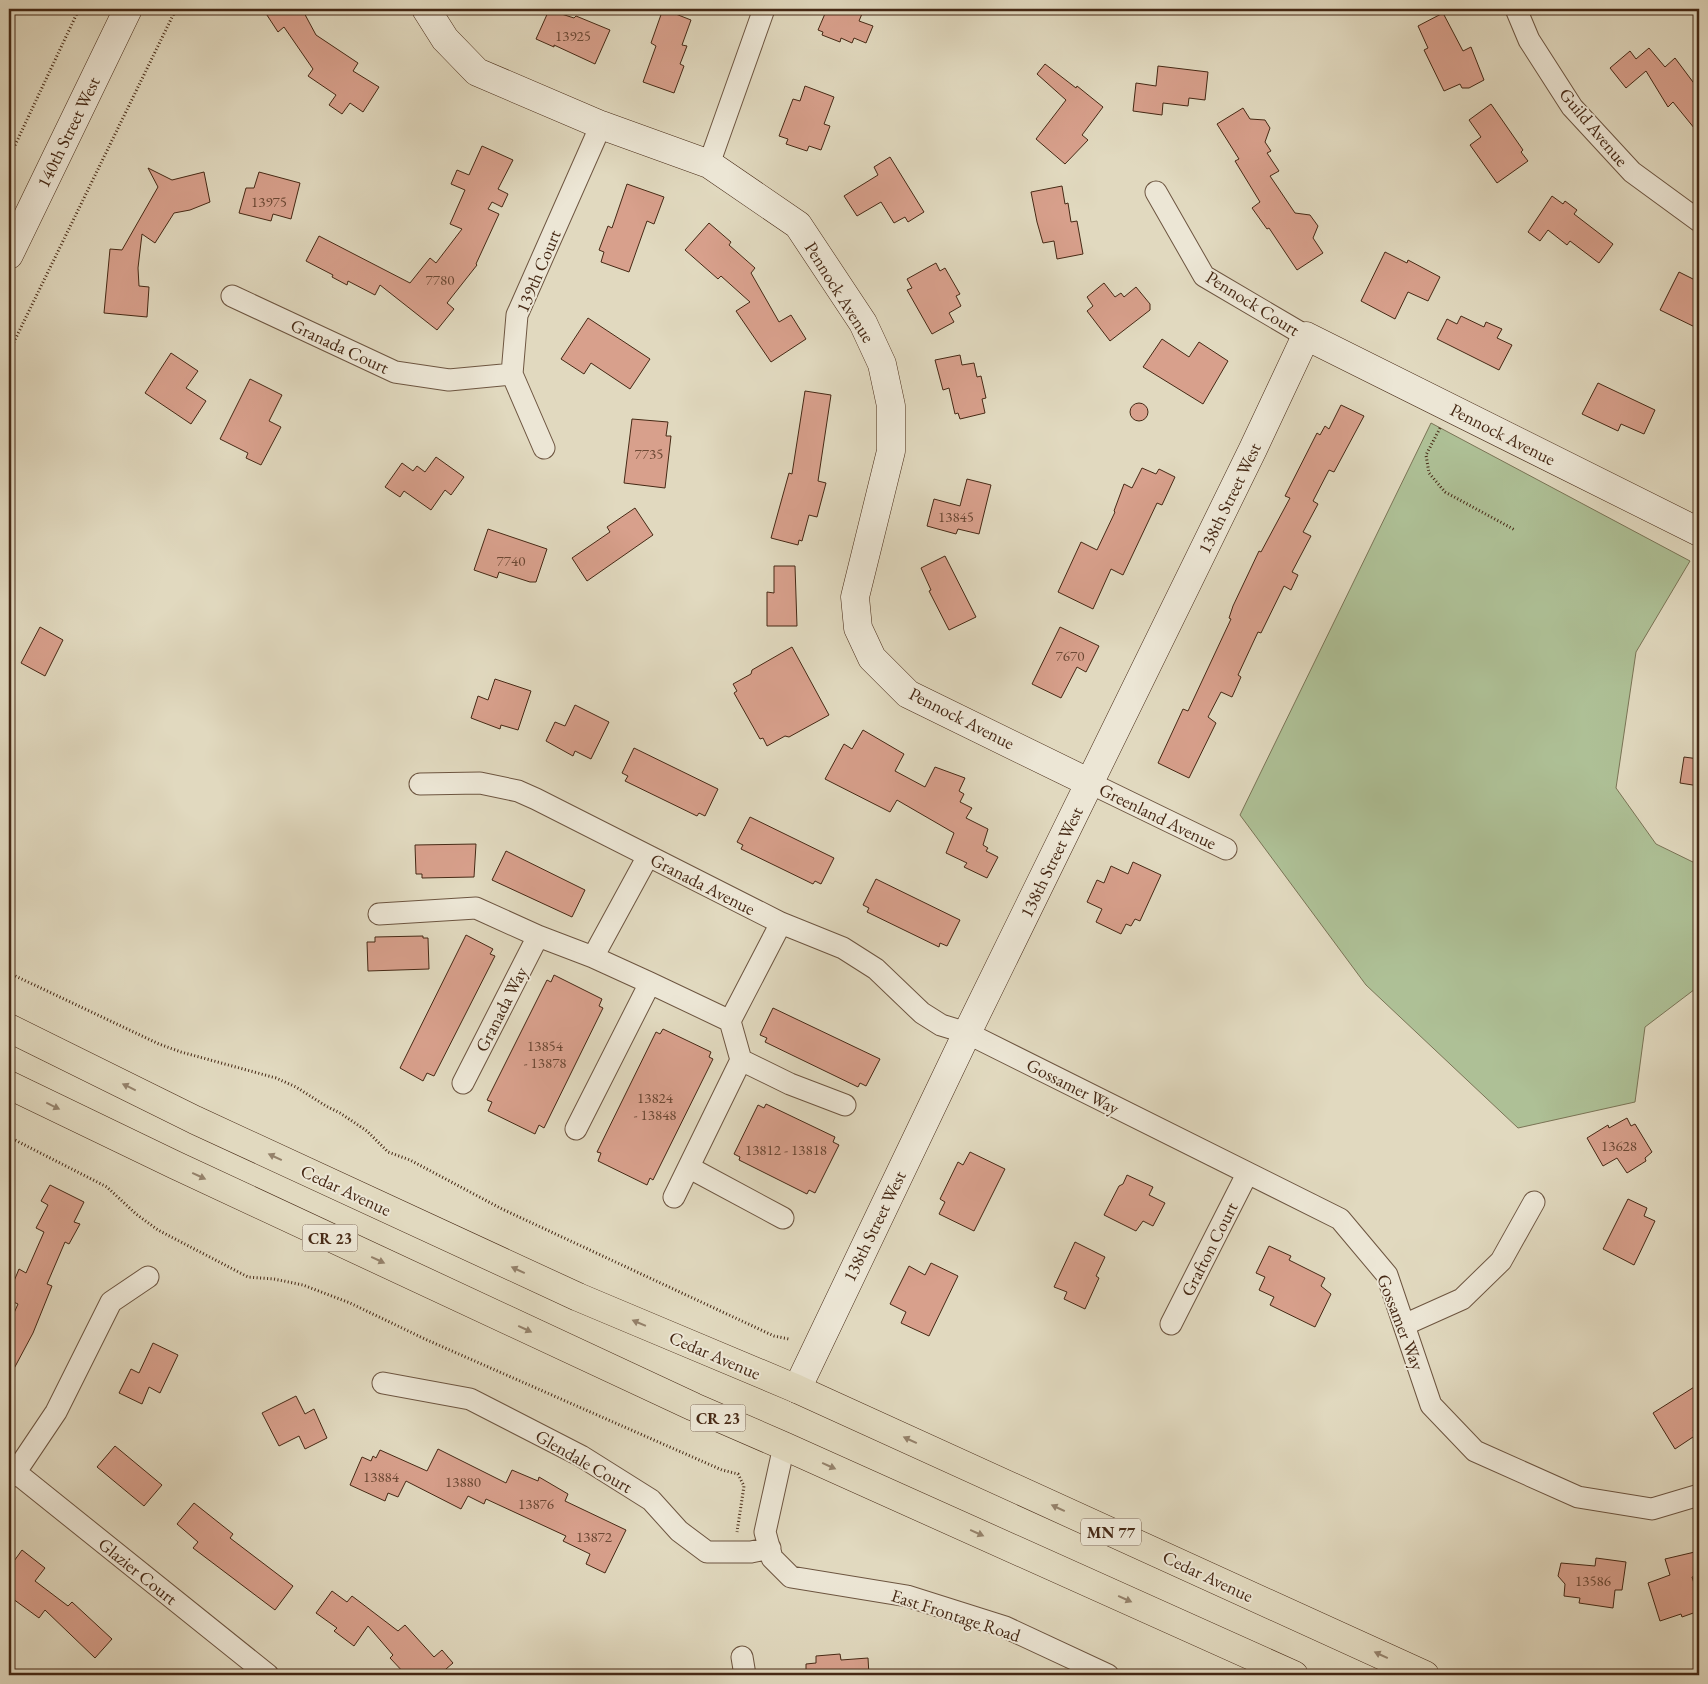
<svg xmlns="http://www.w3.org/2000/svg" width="1708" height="1684" font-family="'EB Garamond',serif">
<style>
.green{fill:#aec096;stroke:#7a7456}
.building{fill:#d8a08c;stroke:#462915}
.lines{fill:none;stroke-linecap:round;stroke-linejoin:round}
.street-casing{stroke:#6d5540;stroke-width:23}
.secondary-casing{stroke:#462915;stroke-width:29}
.highway-casing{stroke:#462915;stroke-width:29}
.path{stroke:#462915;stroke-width:3;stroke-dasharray:1 2.5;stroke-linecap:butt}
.street{stroke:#ece6d5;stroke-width:21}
.secondary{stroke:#ece6d5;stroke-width:28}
.highway{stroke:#e1d9bf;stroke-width:28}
.oneway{fill:#94816a}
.labels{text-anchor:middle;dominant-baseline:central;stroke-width:4;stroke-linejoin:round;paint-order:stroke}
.number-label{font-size:15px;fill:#6a4733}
.shield{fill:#ece6d5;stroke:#78624f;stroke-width:1}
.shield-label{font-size:16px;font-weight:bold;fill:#462915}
.street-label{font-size:18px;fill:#462915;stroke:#ece6d5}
</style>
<rect width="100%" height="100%" fill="#e1d9bf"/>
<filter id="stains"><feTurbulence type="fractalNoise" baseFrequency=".004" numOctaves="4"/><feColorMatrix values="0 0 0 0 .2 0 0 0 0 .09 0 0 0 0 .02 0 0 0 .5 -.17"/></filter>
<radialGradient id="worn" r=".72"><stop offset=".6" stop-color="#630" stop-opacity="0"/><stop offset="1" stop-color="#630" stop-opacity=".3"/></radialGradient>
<path class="green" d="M 1431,423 L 1690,561 L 1636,652 L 1616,788 L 1656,844 L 1699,865 L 1699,986 L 1645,1027 L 1635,1102 L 1518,1128 L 1366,985 L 1240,815 Z"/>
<path class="building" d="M 263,9 L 302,9 L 316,35 L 358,63 L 353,71 L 379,87 L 363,112 L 350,103 L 342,114 L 329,105 L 336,95 L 308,76 L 313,69 L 284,27 L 278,32 Z
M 663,9 L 691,20 L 682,45 L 687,46 L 680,64 L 684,66 L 674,93 L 643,82 L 656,46 L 651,43 Z
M 827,9 L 864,9 L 859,21 L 873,26 L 866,43 L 854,38 L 852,43 L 841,38 L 840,42 L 822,35 L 823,32 L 818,30 Z
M 549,10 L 574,18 L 576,16 L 610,30 L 595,64 L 554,45 L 554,47 L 536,39 Z
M 1443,13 L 1463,51 L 1471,47 L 1484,80 L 1469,88 L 1462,88 L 1460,84 L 1444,91 L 1424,50 L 1428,48 L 1418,26 Z
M 1649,48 L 1665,67 L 1675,58 L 1699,90 L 1699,134 L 1673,102 L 1668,107 L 1646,71 L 1626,88 L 1610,68 L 1630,51 L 1636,59 Z
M 1045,64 L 1076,88 L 1077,86 L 1103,107 L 1082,135 L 1088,140 L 1065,164 L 1036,139 L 1066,100 L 1037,74 Z
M 1158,66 L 1208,72 L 1205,100 L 1189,98 L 1188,106 L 1163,103 L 1162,115 L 1133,111 L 1136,83 L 1156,86 Z
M 805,86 L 834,97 L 824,124 L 830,126 L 821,150 L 809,146 L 807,151 L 786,144 L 788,139 L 779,136 L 793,99 L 800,101 Z
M 1491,104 L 1523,150 L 1521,152 L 1528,161 L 1497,183 L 1470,145 L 1481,137 L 1469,120 Z
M 1243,108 L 1250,119 L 1265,120 L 1270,128 L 1265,142 L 1271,151 L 1267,153 L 1279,171 L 1270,176 L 1295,213 L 1310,215 L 1318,226 L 1313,238 L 1323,253 L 1297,270 L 1269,228 L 1267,229 L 1252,208 L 1260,202 L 1235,161 L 1239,159 L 1217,124 Z
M 482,146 L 513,160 L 498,189 L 508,194 L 502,207 L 492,202 L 488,209 L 499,214 L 476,264 L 477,265 L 447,303 L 454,309 L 437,330 L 380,285 L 375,295 L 348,281 L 347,285 L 332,277 L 333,275 L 306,261 L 319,236 L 410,283 L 430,258 L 436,263 L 462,229 L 450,224 L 465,190 L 451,184 L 457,170 L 469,175 Z
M 890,157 L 924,212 L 908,222 L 905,217 L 894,223 L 881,202 L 857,216 L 844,196 L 878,175 L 874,167 Z
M 148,168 L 172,180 L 204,172 L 210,202 L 190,210 L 174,213 L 155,243 L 142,234 L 138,268 L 139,286 L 149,287 L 147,317 L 104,313 L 110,249 L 122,250 L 158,187 Z
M 259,172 L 300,183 L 291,219 L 273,214 L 271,221 L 239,213 L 246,188 L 254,188 Z
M 627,184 L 664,197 L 654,224 L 647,221 L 629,272 L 601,262 L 604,252 L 599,250 L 608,226 L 612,228 Z
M 1062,186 L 1065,204 L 1068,203 L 1071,222 L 1077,221 L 1083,254 L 1057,259 L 1054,241 L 1043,243 L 1037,222 L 1031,192 Z
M 1552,196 L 1563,204 L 1565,201 L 1577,210 L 1574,214 L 1613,244 L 1599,263 L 1570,241 L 1567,245 L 1548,230 L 1540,241 L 1528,232 Z
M 709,223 L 731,242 L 729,245 L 755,268 L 751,273 L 779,322 L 791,315 L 806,339 L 771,362 L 736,311 L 750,302 L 721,276 L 718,279 L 685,250 Z
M 1385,252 L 1407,263 L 1408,260 L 1440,277 L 1428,301 L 1408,292 L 1395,319 L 1361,301 Z
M 936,263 L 940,271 L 945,268 L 960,294 L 956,296 L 961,306 L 949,313 L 954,322 L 932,334 L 907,290 L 912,288 L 907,279 Z
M 1679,272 L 1699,282 L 1699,329 L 1660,310 Z
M 1104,283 L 1115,297 L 1121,293 L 1124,297 L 1136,287 L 1150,304 L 1150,310 L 1110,341 L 1087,311 L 1093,306 L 1087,297 Z
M 1461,316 L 1484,327 L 1486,322 L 1502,329 L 1497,338 L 1512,345 L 1499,370 L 1437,339 L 1447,319 L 1457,324 Z
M 588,318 L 650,359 L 630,389 L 591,363 L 584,374 L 561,359 Z
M 1162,339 L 1189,357 L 1199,342 L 1228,361 L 1203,404 L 1143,367 Z
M 171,353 L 198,371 L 186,388 L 206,401 L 191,424 L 145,393 Z
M 960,355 L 962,365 L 974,363 L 977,377 L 981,376 L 986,398 L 982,399 L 985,413 L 960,419 L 958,413 L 955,414 L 949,388 L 943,390 L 935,360 Z
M 250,379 L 282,395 L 269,421 L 281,427 L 261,465 L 246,458 L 248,453 L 220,439 Z
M 1598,383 L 1655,410 L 1644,434 L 1621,424 L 1618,431 L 1582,414 Z
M 805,391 L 831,395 L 818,481 L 826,483 L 817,517 L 809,515 L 802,541 L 799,540 L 798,545 L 771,538 L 789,473 L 792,474 Z
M1130 412a9 9 0 1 1 18 0a9 9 0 1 1-18 0Z
M 1341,405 L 1364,416 L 1334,472 L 1329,470 L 1313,501 L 1318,504 L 1303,532 L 1311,536 L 1292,572 L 1298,575 L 1291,590 L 1284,586 L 1261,633 L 1258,632 L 1238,675 L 1241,677 L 1232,697 L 1221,692 L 1208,717 L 1216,723 L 1189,778 L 1158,763 L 1183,709 L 1188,711 L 1231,619 L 1229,618 L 1233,606 L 1259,551 L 1261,552 L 1290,498 L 1285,496 L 1317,433 L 1320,435 L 1325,426 L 1329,429 Z
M 632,419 L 668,422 L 666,436 L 671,436 L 665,488 L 624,483 Z
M 436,457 L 464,477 L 451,495 L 445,490 L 431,510 L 404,491 L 400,497 L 385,487 L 402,463 L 413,471 L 417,466 L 425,472 Z
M 1142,468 L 1156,474 L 1159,469 L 1175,477 L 1162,505 L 1157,503 L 1123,575 L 1111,569 L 1093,609 L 1058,592 L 1081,542 L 1097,550 L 1115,512 L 1114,511 L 1124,484 L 1132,488 Z
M 967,479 L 991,485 L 979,534 L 958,529 L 956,534 L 927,526 L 934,499 L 960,506 Z
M 635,508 L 653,535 L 587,581 L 572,558 L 610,532 L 607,527 Z
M 488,529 L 547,549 L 536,582 L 530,582 L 499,572 L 497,578 L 474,570 Z
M 945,556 L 976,617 L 949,630 L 929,591 L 931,590 L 921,568 Z
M 774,566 L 795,566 L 797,626 L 767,626 L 767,592 L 774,593 Z
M 40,627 L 63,640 L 45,676 L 21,663 Z
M 1060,627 L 1099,646 L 1086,672 L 1077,667 L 1061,698 L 1032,684 Z
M 792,647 L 829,715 L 789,737 L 785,736 L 767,746 L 763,738 L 760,739 L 734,693 L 737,691 L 733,684 L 751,674 L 752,670 Z
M 495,679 L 531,691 L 518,730 L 501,725 L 500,729 L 471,718 L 478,696 L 488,700 Z
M 575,705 L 609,722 L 591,759 L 575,751 L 573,756 L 546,741 L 555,722 L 565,726 Z
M 863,730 L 904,754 L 895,771 L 925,787 L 935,767 L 965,778 L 959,791 L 964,794 L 960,802 L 972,808 L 966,818 L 988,829 L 983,845 L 988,848 L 986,851 L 998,857 L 987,878 L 964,867 L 967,863 L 946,853 L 954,833 L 897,800 L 890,812 L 825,779 L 844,744 L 852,749 Z
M 634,748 L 718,789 L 705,816 L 699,813 L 697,816 L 625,781 L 628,776 L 622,773 Z
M 1684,757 L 1699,759 L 1699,786 L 1680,783 Z
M 750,817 L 834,858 L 821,884 L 815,881 L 813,884 L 741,849 L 743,845 L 737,842 Z
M 476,844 L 474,877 L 422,878 L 422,874 L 416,874 L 415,845 Z
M 506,851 L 585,890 L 572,917 L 492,880 Z
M 1133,862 L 1161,875 L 1140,921 L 1135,919 L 1131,926 L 1126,924 L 1121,934 L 1096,922 L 1102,909 L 1087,902 L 1097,880 L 1104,883 L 1111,866 L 1128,874 Z
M 876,879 L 960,920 L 947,946 L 940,943 L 939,947 L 867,912 L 869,908 L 863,905 Z
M 466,935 L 493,949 L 490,954 L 495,956 L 434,1076 L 427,1073 L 423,1081 L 400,1068 Z
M 423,936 L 423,938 L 428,938 L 429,969 L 368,971 L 367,942 L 375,942 L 375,937 Z
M 554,975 L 602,999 L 599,1006 L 603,1008 L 544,1128 L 539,1125 L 535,1134 L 488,1111 L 492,1102 L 487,1100 L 547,980 L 551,982 Z
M 773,1008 L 880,1059 L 866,1086 L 860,1083 L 858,1087 L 765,1042 L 767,1038 L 760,1035 Z
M 663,1029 L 711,1052 L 709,1057 L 713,1059 L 653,1180 L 650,1178 L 647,1185 L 598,1161 L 601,1153 L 597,1152 L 656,1032 L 660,1034 Z
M 766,1104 L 835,1137 L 833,1142 L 839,1145 L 815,1193 L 809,1190 L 807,1194 L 739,1160 L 740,1157 L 734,1154 L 758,1105 L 764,1108 Z
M 1627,1118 L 1631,1126 L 1635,1124 L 1652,1152 L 1645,1158 L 1646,1161 L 1627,1173 L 1617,1158 L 1603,1166 L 1587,1138 L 1608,1125 L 1609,1128 Z
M 970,1152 L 1005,1169 L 974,1231 L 939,1214 L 945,1202 L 940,1199 L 958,1162 L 963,1165 Z
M 1127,1175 L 1153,1187 L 1149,1195 L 1165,1203 L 1153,1226 L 1143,1221 L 1136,1231 L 1104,1215 L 1119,1186 L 1123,1184 Z
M 50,1185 L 84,1202 L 74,1222 L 80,1224 L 69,1244 L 65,1242 L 47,1284 L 52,1286 L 33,1333 L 9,1378 L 9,1324 L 18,1304 L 9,1300 L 9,1293 L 19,1269 L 26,1273 L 44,1232 L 36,1228 L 48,1205 L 41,1201 Z
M 1628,1199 L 1647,1208 L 1644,1216 L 1655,1221 L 1634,1265 L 1603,1249 Z
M 1075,1242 L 1105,1257 L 1096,1276 L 1099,1278 L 1085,1309 L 1064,1299 L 1067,1292 L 1054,1287 Z
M 1269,1246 L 1291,1256 L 1289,1260 L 1325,1278 L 1321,1286 L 1331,1294 L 1315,1327 L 1270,1305 L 1274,1297 L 1259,1290 L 1265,1277 L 1256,1273 Z
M 931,1263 L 958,1276 L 929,1336 L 901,1323 L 906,1312 L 890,1304 L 909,1266 L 925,1275 Z
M 153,1343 L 178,1355 L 160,1393 L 149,1387 L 142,1404 L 119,1393 L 131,1369 L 139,1373 Z
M 1699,1384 L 1699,1426 L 1693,1430 L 1696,1435 L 1675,1449 L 1653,1413 Z
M 296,1396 L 305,1414 L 314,1409 L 327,1438 L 305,1449 L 299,1436 L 279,1446 L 262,1413 Z
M 115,1446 L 162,1485 L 144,1506 L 97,1467 Z
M 438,1449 L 506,1483 L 512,1470 L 538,1481 L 539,1477 L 568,1494 L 565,1501 L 626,1530 L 605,1573 L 586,1564 L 590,1554 L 563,1541 L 566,1536 L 486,1499 L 484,1504 L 468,1496 L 461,1509 L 406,1481 L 398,1497 L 388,1493 L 385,1501 L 350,1485 L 362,1457 L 371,1461 L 373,1456 L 376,1458 L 380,1450 L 427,1471 Z
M 194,1503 L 233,1534 L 230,1538 L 293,1586 L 275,1610 L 193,1548 L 198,1542 L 177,1524 Z
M 22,1550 L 45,1568 L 35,1581 L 68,1606 L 72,1602 L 112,1639 L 95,1658 L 45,1610 L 39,1618 L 9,1596 L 9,1568 Z
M 1699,1551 L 1699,1575 L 1692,1577 L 1699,1599 L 1699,1611 L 1682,1617 L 1681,1614 L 1660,1621 L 1648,1583 L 1670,1575 L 1665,1559 Z
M 1596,1558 L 1626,1562 L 1622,1590 L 1615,1590 L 1613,1608 L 1579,1603 L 1580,1598 L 1564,1596 L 1565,1584 L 1558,1576 L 1561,1563 L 1595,1566 Z
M 332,1591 L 347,1602 L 352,1596 L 398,1631 L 405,1625 L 434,1657 L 442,1650 L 453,1663 L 439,1675 L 406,1675 L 390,1658 L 393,1655 L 368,1626 L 354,1646 L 334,1631 L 337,1628 L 316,1613 Z
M 840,1654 L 841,1660 L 868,1658 L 869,1675 L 806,1675 L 806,1664 L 816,1663 L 816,1656 Z"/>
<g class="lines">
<defs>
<path id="street" d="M 1516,9 L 1529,40 L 1572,107 L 1632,172 L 1699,221
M 709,164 L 764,9
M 1156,192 L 1204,276 L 1306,336
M 232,296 L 395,372 L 449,380 L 512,374
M 544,448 L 512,374 L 517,315 L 601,125
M 1090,783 L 1226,849
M 420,784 L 480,783 L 518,791 L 536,799 L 781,923 L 843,948 L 876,969 L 922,1013 L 941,1025 L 967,1033 L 1340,1219 L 1387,1275 L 1431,1405 L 1475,1451 L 1578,1497 L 1652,1509 L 1699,1495
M 379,914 L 476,908 L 538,936 L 593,957 L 650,983 L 730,1021 L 741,1060 L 790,1084 L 845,1105
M 593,957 L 648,856
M 730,1021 L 781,923
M 463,1083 L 538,936
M 576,1129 L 650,983
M 690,1168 L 783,1218
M 674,1197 L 741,1060
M 1171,1324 L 1247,1174
M 1404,1325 L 1462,1299 L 1501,1261 L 1534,1202
M 383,1383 L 470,1399 L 581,1456 L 651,1500 L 679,1531 L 707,1552 L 751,1552 L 770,1548
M 784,1446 L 765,1532 L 772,1558 L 791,1577 L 907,1596 L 1005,1627 L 1108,1675
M 9,1467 L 268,1675
M 9,1478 L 15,1473 L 56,1412 L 111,1302 L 148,1277
M 742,1657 L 745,1675"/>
<path id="secondary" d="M 426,9 L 445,39 L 477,72 L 601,125 L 709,164 L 798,225 L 863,323 L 882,364 L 891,406 L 891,451 L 855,597 L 858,628 L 872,658 L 908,694 L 1090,783
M 9,255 L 128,9
M 797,1389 L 967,1033 L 1253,449 L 1306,336 L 1699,532"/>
<path id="highway" d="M 9,1028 L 195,1120 L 578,1297 L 797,1389 L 1425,1675
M 9,1085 L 175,1165 L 694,1407 L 784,1446 L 1294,1675"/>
</defs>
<use href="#street" class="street-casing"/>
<use href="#secondary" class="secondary-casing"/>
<use href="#highway" class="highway-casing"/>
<path class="path" d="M 9,158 L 79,9
M 9,352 L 176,9
M 1440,428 L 1426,455 L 1429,473 L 1445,492 L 1515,530
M 9,973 L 159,1044 L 181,1052 L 276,1078 L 296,1087 L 326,1106 L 340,1113 L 367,1131 L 388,1152 L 410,1160 L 502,1209 L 774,1336 L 789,1339
M 9,1137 L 107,1187 L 136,1214 L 158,1230 L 248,1277 L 274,1279 L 303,1285 L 350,1303 L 427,1340 L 722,1470 L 738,1474 L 744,1486 L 737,1532"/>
<use href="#street" class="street"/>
<use href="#secondary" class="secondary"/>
<use href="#highway" class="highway"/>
</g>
<defs><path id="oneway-solid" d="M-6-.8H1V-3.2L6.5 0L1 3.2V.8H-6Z" transform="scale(1.25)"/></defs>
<g class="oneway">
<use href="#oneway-solid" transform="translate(129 1087) rotate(-154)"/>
<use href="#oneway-solid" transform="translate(53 1106) rotate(26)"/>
<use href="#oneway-solid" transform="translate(275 1157) rotate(-155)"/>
<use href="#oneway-solid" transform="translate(199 1176) rotate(25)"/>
<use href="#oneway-solid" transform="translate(378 1260) rotate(25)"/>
<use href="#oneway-solid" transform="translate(518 1270) rotate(-155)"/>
<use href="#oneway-solid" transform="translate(639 1323) rotate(-157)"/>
<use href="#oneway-solid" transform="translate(525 1329) rotate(25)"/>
<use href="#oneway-solid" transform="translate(910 1440) rotate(-155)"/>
<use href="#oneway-solid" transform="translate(829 1466) rotate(24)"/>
<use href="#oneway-solid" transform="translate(1058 1508) rotate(-155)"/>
<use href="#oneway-solid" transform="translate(977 1533) rotate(24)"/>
<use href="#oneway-solid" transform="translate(1125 1599) rotate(24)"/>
<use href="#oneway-solid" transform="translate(1381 1655) rotate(-155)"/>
</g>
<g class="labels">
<g class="number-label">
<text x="573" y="35">13925</text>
<text x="269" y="201">13975</text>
<text x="440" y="279">7780</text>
<text x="649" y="453">7735</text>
<text x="956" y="516">13845</text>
<text x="511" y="560">7740</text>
<text x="1070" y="655">7670</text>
<text x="545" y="1045">13854<tspan x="545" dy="17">- 13878</tspan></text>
<text x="655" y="1097">13824<tspan x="655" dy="17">- 13848</tspan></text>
<text x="1619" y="1145">13628</text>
<text x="786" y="1149">13812 - 13818</text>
<text x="381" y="1476">13884</text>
<text x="463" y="1481">13880</text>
<text x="536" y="1503">13876</text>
<text x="594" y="1536">13872</text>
<text x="1593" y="1580">13586</text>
</g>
<g class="shield">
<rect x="302.5" y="1224.5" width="55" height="27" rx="4"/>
<rect x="690.5" y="1404.5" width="55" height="27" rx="4"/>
<rect x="1081" y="1518.5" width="60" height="27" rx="4"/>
</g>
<g class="shield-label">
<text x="330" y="1238">CR 23</text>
<text x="718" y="1418">CR 23</text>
<text x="1111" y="1532">MN 77</text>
</g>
<g class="street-label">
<text transform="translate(1594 127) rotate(50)">Guild Avenue</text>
<text transform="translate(68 132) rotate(-64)">140th Street West</text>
<text transform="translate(538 271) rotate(-67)">139th Court</text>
<text transform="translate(840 292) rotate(58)">Pennock Avenue</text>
<text transform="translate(1253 303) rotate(32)">Pennock Court</text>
<text transform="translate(340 346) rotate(25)">Granada Court</text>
<text transform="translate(1503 434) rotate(27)">Pennock Avenue</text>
<text transform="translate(1229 498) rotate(-64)">138th Street West</text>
<text transform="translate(962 718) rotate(27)">Pennock Avenue</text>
<text transform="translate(1158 816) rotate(26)">Greenland Avenue</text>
<text transform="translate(1051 862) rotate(-64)">138th Street West</text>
<text transform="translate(703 884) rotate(27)">Granada Avenue</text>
<text transform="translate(501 1009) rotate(-63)">Granada Way</text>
<text transform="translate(1073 1086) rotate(27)">Gossamer Way</text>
<text transform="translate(346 1190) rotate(25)">Cedar Avenue</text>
<text transform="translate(874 1226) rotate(-64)">138th Street West</text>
<text transform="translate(1209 1249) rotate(-63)">Grafton Court</text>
<text transform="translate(1401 1322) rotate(69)">Gossamer Way</text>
<text transform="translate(715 1355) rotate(23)">Cedar Avenue</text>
<text transform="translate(584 1461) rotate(30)">Glendale Court</text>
<text transform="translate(138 1571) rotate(39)">Glazier Court</text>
<text transform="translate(1208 1576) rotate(25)">Cedar Avenue</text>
<text transform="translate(956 1615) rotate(18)">East Frontage Road</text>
</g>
</g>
<rect width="1708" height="1684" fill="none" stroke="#e1d9bf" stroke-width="30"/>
<rect x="10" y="10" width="1688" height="1664" fill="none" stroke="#462915" stroke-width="2.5"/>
<rect x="15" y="15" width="1678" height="1654" fill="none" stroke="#462915"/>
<rect width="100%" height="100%" filter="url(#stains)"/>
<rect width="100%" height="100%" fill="url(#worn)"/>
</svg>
